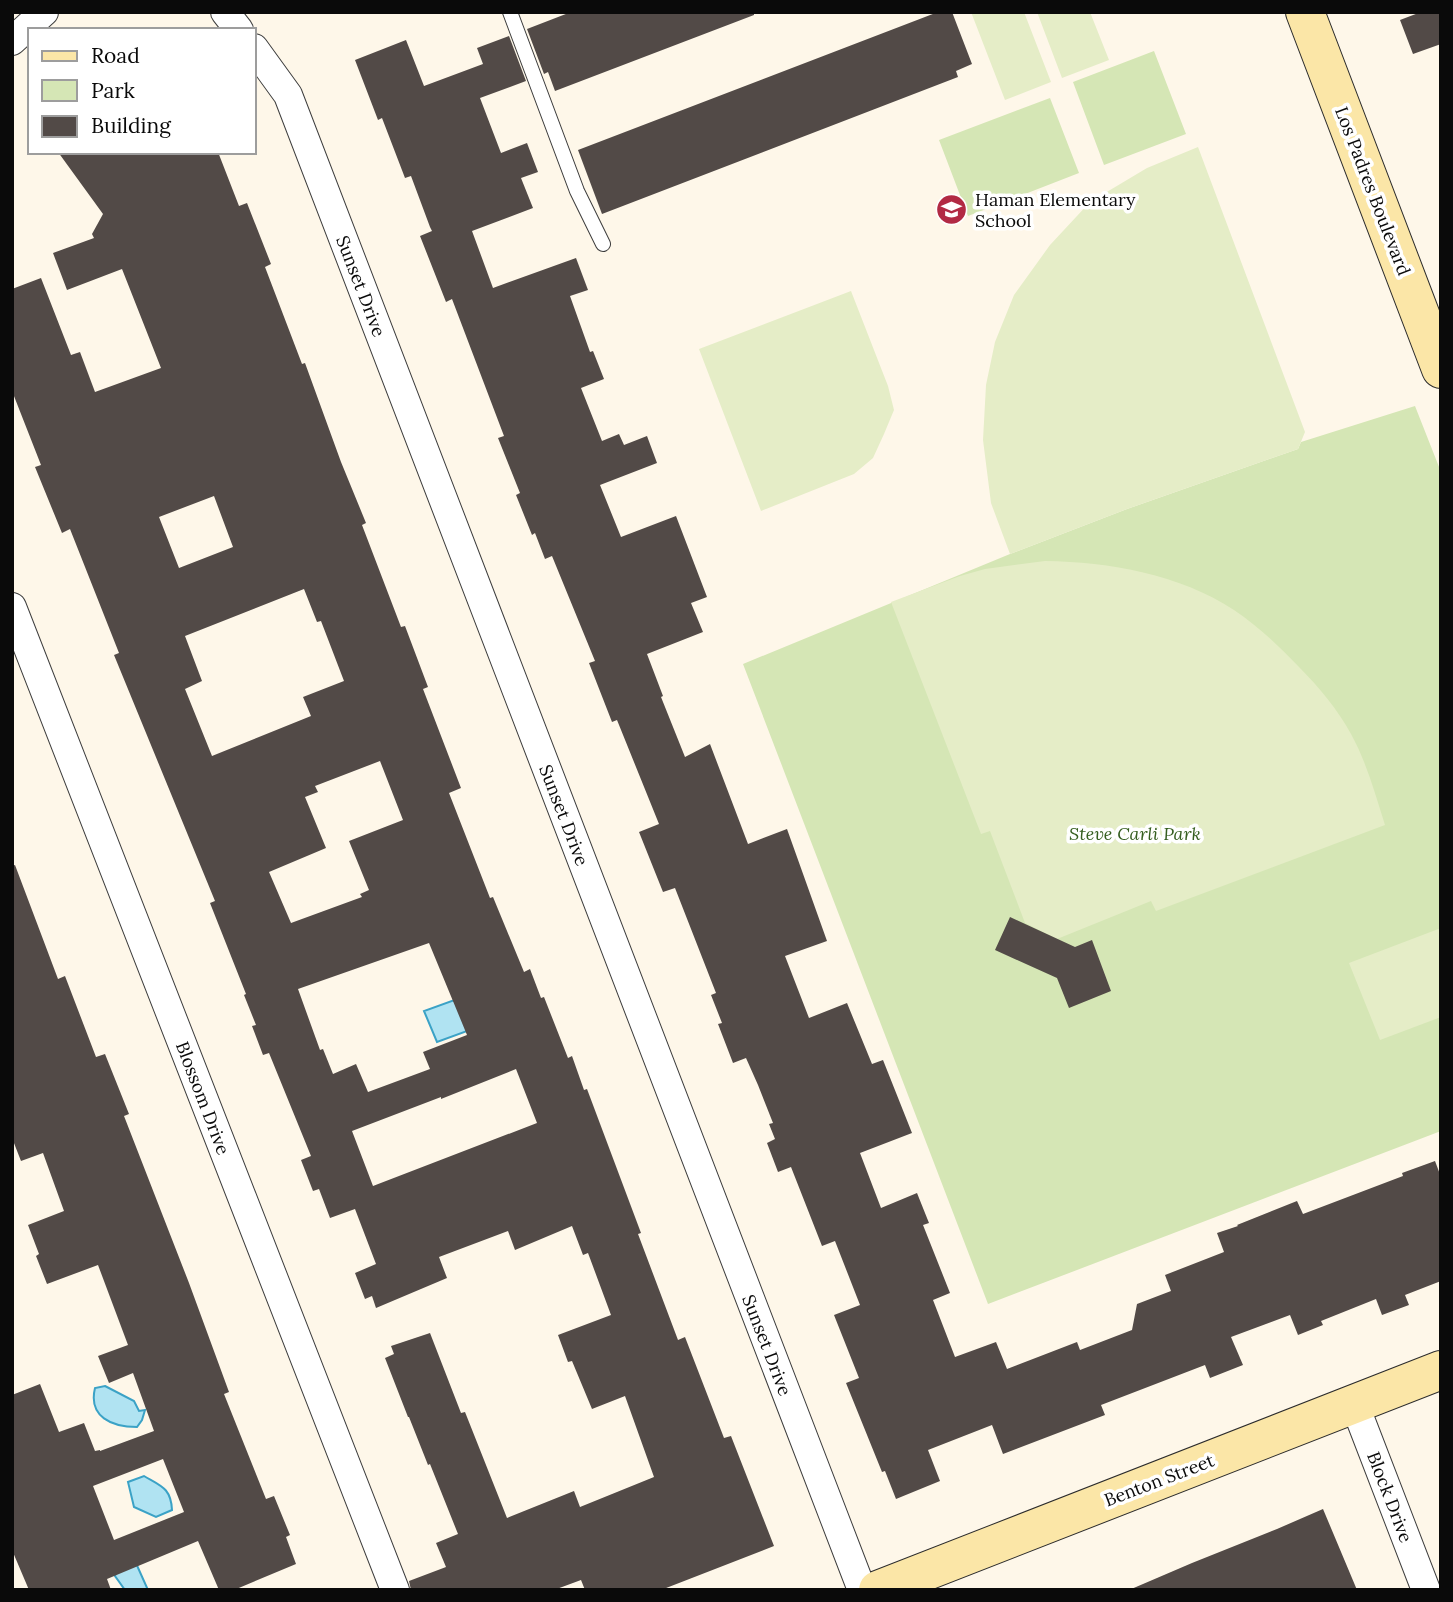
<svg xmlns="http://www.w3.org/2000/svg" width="1453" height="1602" font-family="Lora,serif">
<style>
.green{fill:#d5e6b5}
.pitch{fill:#e5edc7}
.water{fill:#b0e3f2;stroke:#3ba2c6;stroke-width:2}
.building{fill:#524a47;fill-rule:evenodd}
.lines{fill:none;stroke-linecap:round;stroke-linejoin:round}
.lane-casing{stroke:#3d3d3d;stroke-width:16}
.street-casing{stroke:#3d3d3d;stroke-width:30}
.secondary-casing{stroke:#2c2c2c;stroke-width:40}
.lane{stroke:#fff;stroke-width:14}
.street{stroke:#fff;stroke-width:28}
.secondary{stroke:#fbe6a7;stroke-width:38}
.labels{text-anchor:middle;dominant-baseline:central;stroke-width:7;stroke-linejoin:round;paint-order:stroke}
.street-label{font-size:18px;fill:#0a0a0a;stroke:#fff}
.poi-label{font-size:18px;fill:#0a0a0a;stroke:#fff;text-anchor:start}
.park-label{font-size:18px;font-style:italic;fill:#355e1f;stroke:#fff}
</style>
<rect width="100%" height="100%" fill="#fef7e9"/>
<path class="green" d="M 1154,51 L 1186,134 L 1104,165 L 1073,82 Z
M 1050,98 L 1079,173 L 968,216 L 939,140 Z
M 1415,406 L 1441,472 L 1441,1131 L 988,1304 L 743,664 L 1010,554 L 1127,509 L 1298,449 L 1301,442 Z"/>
<path class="pitch" d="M 971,12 L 1024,12 L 1051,82 L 1005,100 Z
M 1037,12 L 1090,12 L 1109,60 L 1062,78 Z
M 1198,147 L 1305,432 L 1298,449 L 1127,509 L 1010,554 L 991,503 L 983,440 L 986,385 L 995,342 L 1014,295 L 1050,245 L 1090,202 L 1147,168 Z
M 851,291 L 888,386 L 894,410 L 884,434 L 873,458 L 854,474 L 761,511 L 699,349 Z
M 1045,561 C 1110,562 1179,574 1234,610 C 1258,626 1279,646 1299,667 C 1319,687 1338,710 1351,734 C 1367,763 1375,794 1385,825 L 1156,911 L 1151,901 L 1057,939 L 1025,923 L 990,831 L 981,834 L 891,602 L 960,576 L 985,569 Z
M 1441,928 L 1441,1017 L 1380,1040 L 1349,963 Z"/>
<path class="water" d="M 460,998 L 470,1030 L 437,1042 L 424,1011 Z
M 105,1386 L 134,1401 L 139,1411 L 145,1410 L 142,1420 L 137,1427 C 112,1427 88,1417 95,1388 Z
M 144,1476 C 161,1486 171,1488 172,1510 L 156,1517 L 134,1507 L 128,1482 Z
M 120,1552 L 131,1552 L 148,1590 L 125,1590 L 115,1576 Z"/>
<path class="building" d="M 571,12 L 754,12 L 754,15 L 555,91 L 548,72 L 544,74 L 527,29 Z
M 938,12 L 952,12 L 972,64 L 956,71 L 958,77 L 602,214 L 578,150 Z
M 1421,12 L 1441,12 L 1441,44 L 1413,54 L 1400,20 Z
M 509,36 L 526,81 L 480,98 L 501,153 L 527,143 L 538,172 L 521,178 L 533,208 L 472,231 L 493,288 L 576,258 L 588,290 L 570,296 L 590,352 L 593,351 L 604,379 L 581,388 L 602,441 L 619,434 L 624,445 L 647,436 L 657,463 L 600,485 L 621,537 L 676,516 L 707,597 L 691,603 L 703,632 L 647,654 L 663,696 L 661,697 L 685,757 L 710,744 L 748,844 L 787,829 L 827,941 L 785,956 L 809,1018 L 847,1003 L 872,1064 L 883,1060 L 912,1133 L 860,1153 L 881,1208 L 917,1193 L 929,1223 L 923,1225 L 950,1293 L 933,1300 L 955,1357 L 996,1342 L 1007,1369 L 1077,1342 L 1080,1350 L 1132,1330 L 1137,1304 L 1171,1291 L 1165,1275 L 1224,1252 L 1217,1233 L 1238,1226 L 1237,1225 L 1297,1201 L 1303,1214 L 1403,1176 L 1402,1173 L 1435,1161 L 1441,1177 L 1441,1281 L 1405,1295 L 1409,1305 L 1382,1315 L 1376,1299 L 1321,1321 L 1323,1325 L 1298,1335 L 1290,1315 L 1231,1337 L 1243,1365 L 1210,1378 L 1205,1365 L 1101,1405 L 1105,1415 L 1003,1454 L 992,1425 L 928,1450 L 940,1481 L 896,1499 L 885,1471 L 882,1472 L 846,1383 L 859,1378 L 834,1315 L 860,1305 L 835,1241 L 822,1246 L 791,1167 L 778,1172 L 767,1143 L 775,1139 L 769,1124 L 773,1123 L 758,1085 L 746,1058 L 733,1063 L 718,1024 L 722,1023 L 711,995 L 716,993 L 675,888 L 663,892 L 639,832 L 659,824 L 617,720 L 612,722 L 589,663 L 595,661 L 552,556 L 545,559 L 535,533 L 532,535 L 516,495 L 520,493 L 498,438 L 504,436 L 452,299 L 446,302 L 420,236 L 432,231 L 430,227 L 411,176 L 405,178 L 382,118 L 378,120 L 355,60 L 406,40 L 424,86 L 483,64 L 477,48 Z
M 58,152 L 218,152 L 239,206 L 247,203 L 271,264 L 265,267 L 302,364 L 305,363 L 341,462 L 366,523 L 362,525 L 401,627 L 405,626 L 428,687 L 423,689 L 461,788 L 449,793 L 490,898 L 493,897 L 524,972 L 530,969 L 541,998 L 544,997 L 568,1058 L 572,1056 L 584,1090 L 587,1089 L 641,1233 L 638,1234 L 678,1340 L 685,1337 L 724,1438 L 731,1436 L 774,1546 L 661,1590 L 585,1590 L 581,1580 L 554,1590 L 411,1590 L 409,1581 L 446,1567 L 436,1543 L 458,1534 L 430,1464 L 428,1465 L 409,1417 L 408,1417 L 385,1358 L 394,1354 L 391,1346 L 430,1333 L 461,1413 L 465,1412 L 507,1518 L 574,1491 L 580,1507 L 654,1477 L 625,1396 L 592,1409 L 572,1361 L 568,1362 L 558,1335 L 611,1315 L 588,1253 L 583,1255 L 572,1226 L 515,1250 L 508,1231 L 439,1257 L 447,1278 L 376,1308 L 372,1296 L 365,1299 L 355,1273 L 376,1264 L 355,1209 L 330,1218 L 319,1189 L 313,1191 L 301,1160 L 311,1156 L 269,1053 L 263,1055 L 252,1026 L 256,1025 L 244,995 L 246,994 L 210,903 L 215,901 L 114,655 L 119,653 L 70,529 L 62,533 L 35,467 L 41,465 L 12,391 L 12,289 L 41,278 L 71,355 L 80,352 L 95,392 L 161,368 L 122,269 L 67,290 L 53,253 L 94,238 L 92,234 L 103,214 ZM 214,496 L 233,547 L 179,568 L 159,517 ZM 304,589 L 317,622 L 321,621 L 344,681 L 303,697 L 311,716 L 212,756 L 185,689 L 202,681 L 185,636 ZM 380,761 L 403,820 L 349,841 L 369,890 L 360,894 L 362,897 L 291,923 L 269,872 L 326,848 L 305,797 L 318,792 L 315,786 ZM 429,943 L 467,1035 L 423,1052 L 430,1069 L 368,1092 L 356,1064 L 333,1074 L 323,1049 L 320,1050 L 298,989 ZM 516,1069 L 537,1123 L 373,1186 L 352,1131 L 441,1097 L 441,1099 Z
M 15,865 L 58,979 L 65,976 L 96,1057 L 105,1054 L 129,1114 L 124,1116 L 189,1283 L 229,1392 L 224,1394 L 266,1499 L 274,1496 L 290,1535 L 286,1537 L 296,1564 L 234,1590 L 219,1590 L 198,1541 L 107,1579 L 111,1590 L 29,1590 L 12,1550 L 12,1395 L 40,1384 L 59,1432 L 84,1423 L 95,1451 L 100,1450 L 100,1451 L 154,1431 L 133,1373 L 109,1383 L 98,1356 L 128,1345 L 98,1265 L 47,1284 L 36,1256 L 39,1254 L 28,1225 L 64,1211 L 43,1153 L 21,1161 L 12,1138 L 12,866 ZM 163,1459 L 184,1512 L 114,1540 L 93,1486 Z
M 1010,917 L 1075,947 L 1092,940 L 1111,991 L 1069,1008 L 1057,978 L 995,950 Z
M 1323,1509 L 1357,1590 L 1129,1590 L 1192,1563 L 1277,1529 Z"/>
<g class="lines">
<defs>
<path id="lane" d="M 510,12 L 577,191 L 603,244"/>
<path id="street" d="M 225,12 L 239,30
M 12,41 L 44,12
M 254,48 L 288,95 L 862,1590
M 12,607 L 395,1590
M 1354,1403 L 1426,1590"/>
<path id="secondary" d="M 1305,12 L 1441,369
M 878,1590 L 1441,1370"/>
</defs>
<use href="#lane" class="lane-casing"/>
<use href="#street" class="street-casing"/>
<use href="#secondary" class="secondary-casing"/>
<use href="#lane" class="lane"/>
<use href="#street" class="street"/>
<use href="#secondary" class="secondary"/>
</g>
<defs>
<symbol id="school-disc" viewBox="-11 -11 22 22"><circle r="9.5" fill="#b22a44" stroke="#fff"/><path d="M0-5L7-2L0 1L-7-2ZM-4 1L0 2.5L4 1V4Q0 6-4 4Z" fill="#fff"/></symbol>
</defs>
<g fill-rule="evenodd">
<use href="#school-disc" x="934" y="192" width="35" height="35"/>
</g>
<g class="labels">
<g class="street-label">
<text transform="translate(1373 191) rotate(69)">Los Padres Boulevard</text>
<text transform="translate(361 286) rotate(69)">Sunset Drive</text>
<text transform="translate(564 815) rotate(69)">Sunset Drive</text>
<text transform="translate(203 1098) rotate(69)">Blossom Drive</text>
<text transform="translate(767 1345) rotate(69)">Sunset Drive</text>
<text transform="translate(1159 1480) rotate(-21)">Benton Street</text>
<text transform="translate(1390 1497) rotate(69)">Block Drive</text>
</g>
<g class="poi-label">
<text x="975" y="199">Haman Elementary<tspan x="975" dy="21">School</tspan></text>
</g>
<g class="park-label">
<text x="1135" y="833">Steve Carli Park</text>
</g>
</g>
<rect width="1453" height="1602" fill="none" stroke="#0a0a0a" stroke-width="28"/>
<rect x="28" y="28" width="228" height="126" fill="#ffffff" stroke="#9d9d9d" stroke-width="2"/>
<rect x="42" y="51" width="35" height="10" fill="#fbe6a7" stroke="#9d9d9d" stroke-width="2"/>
<text x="91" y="63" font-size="21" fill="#0a0a0a">Road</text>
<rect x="42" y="80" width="35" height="21" fill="#d5e6b5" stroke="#9d9d9d" stroke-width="2"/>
<text x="91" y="98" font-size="21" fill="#0a0a0a">Park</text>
<rect x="42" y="116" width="35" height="21" fill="#524a47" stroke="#9d9d9d" stroke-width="2"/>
<text x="91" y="133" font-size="21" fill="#0a0a0a">Building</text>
</svg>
